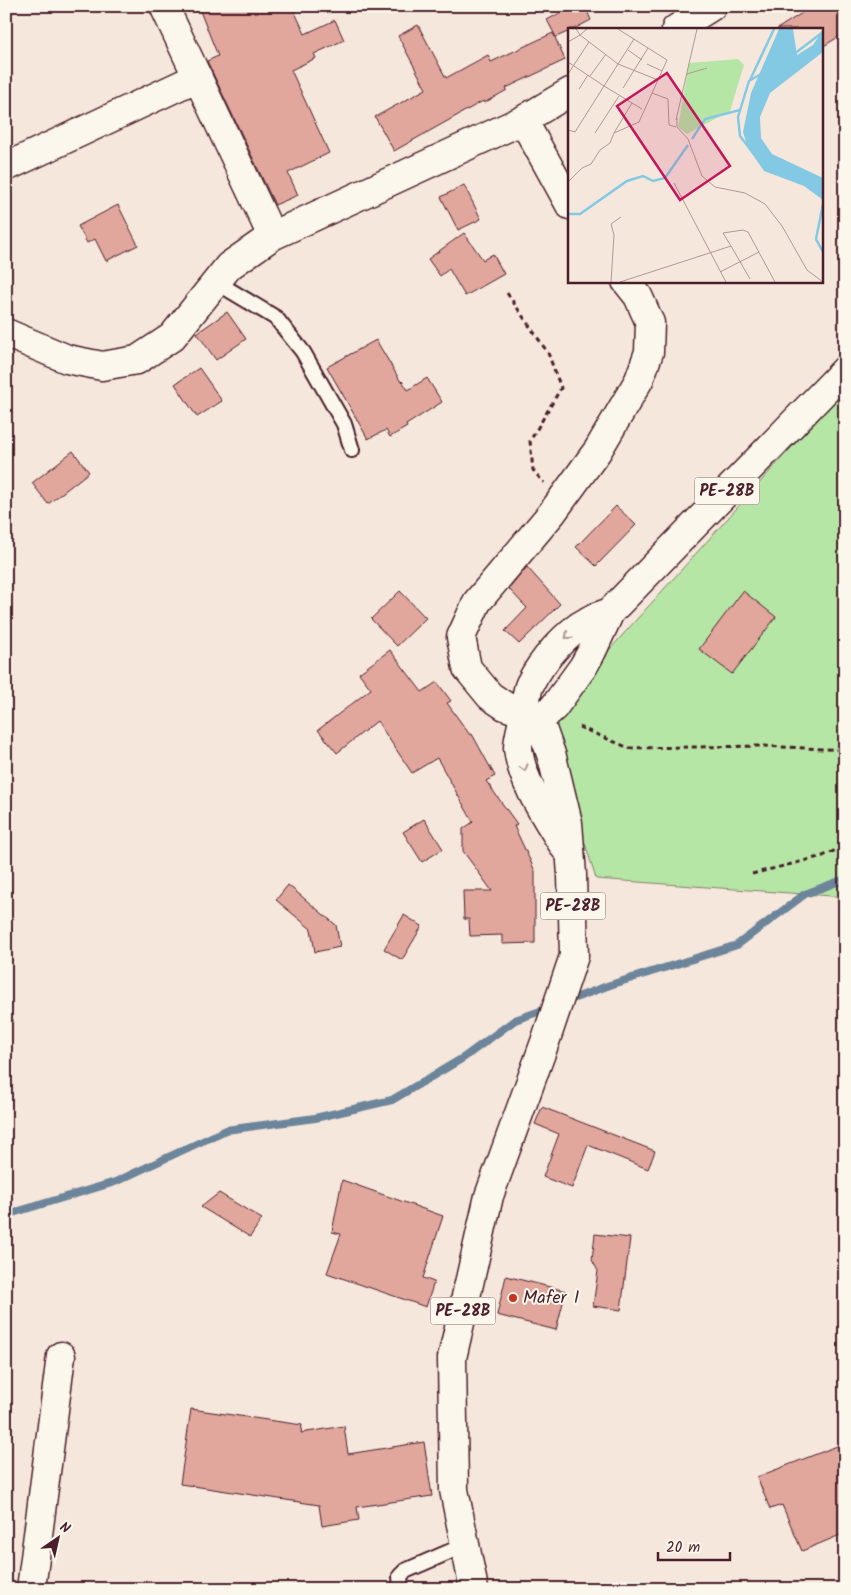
<svg xmlns="http://www.w3.org/2000/svg" width="851" height="1595" font-family="Kalam,sans-serif">
<style>
.green{fill:#b6e6a5;stroke:#808268}
.lines{fill:none;stroke-linecap:round;stroke-linejoin:round}
.stream{stroke:#6c859a;stroke-width:8}
.building{fill:#e1a79d;stroke:#4a1f2b}
.service-casing{stroke:#4a1f2b;stroke-width:18}
.minor-casing{stroke:#4a1f2b;stroke-width:31}
.trunk-casing{stroke:#4a1f2b;stroke-width:31}
.path{stroke:#4a1f2b;stroke-width:3;stroke-dasharray:5 4;stroke-linecap:butt}
.service{stroke:#fbf7ec;stroke-width:14}
.minor{stroke:#fbf7ec;stroke-width:28}
.trunk{stroke:#fbf7ec;stroke-width:28}
.oneway{stroke:#ab9695}
.poi-dot{fill:#c8321e;stroke:#fbf7ec;stroke-width:2}
.labels{text-anchor:middle;dominant-baseline:central;stroke-width:4;stroke-linejoin:round;paint-order:stroke}
.shield{fill:#fbf7ec;stroke:#7f6065;stroke-width:1}
.shield-label{font-size:16px;font-weight:bold;fill:#4a1f2b}
.poi-label{font-size:18px;fill:#4a1f2b;stroke:#fbf7ec;text-anchor:start}
.inset-river{fill:none;stroke:#83c9e4;stroke-width:2.5}
.inset-road{fill:none;stroke:#b19795;stroke-width:1}
.view{fill:#c2185b;fill-opacity:0.15;stroke:#c2185b;stroke-width:2.5}
.inset-edge{fill:none;stroke:#4a1f2b;stroke-width:2.5}
</style>
<rect width="100%" height="100%" fill="#f6e7dc"/>
<filter id="ink" filterUnits="userSpaceOnUse"><feTurbulence type="fractalNoise" baseFrequency=".02" numOctaves="2"/><feDisplacementMap in="SourceGraphic" scale="10" xChannelSelector="R" yChannelSelector="G"/><feConvolveMatrix kernelMatrix="1 2 1 2 8 2 1 2 1" color-interpolation-filters="sRGB"/></filter>
<g filter="url(#ink)">
<path class="green" d="M 845,388 L 845,897 L 596,879 L 547,719 Z"/>
<g class="lines">
<path class="stream" d="M 567,1001 L 610,985 L 737,945 L 805,894 L 845,879
M 6,1215 L 115,1182 L 226,1130 L 315,1118 L 392,1100 L 463,1058 L 515,1020 L 549,1008"/>
</g>
<path class="building" d="M 198,6 L 292,6 L 305,34 L 335,20 L 344,40 L 314,54 L 316,58 L 291,70 L 329,153 L 288,173 L 298,195 L 275,205 L 207,61 L 218,56 Z
M 573,6 L 585,6 L 591,20 L 574,29 L 570,29 L 570,31 L 556,37 L 547,20 Z
M 813,6 L 845,6 L 845,33 L 822,47 L 822,29 L 777,29 Z
M 418,25 L 446,78 L 488,55 L 491,62 L 553,33 L 565,60 L 506,88 L 507,90 L 484,103 L 483,101 L 394,151 L 375,117 L 426,89 L 398,36 Z
M 464,185 L 481,219 L 458,230 L 441,197 Z
M 118,205 L 138,245 L 106,261 L 95,239 L 87,243 L 78,226 Z
M 464,233 L 483,260 L 493,254 L 504,274 L 465,296 L 449,269 L 440,276 L 428,259 Z
M 227,312 L 246,339 L 216,360 L 197,333 Z
M 376,340 L 401,382 L 402,381 L 408,390 L 427,378 L 442,402 L 406,425 L 407,427 L 390,437 L 386,430 L 368,439 L 327,367 Z
M 199,368 L 222,401 L 197,417 L 175,384 Z
M 73,451 L 89,472 L 48,504 L 32,483 Z
M 616,506 L 636,525 L 596,566 L 576,547 Z
M 527,567 L 560,604 L 519,644 L 505,631 L 527,608 L 509,589 Z
M 400,591 L 426,618 L 397,646 L 371,619 Z
M 743,591 L 776,617 L 732,674 L 699,649 Z
M 390,650 L 422,692 L 437,682 L 451,701 L 447,703 L 470,735 L 472,734 L 495,776 L 486,781 L 517,824 L 514,826 L 535,871 L 535,943 L 502,944 L 502,935 L 470,936 L 469,919 L 464,919 L 463,891 L 492,891 L 463,851 L 463,829 L 473,822 L 437,758 L 412,773 L 377,721 L 337,753 L 318,730 L 371,689 L 359,673 Z
M 424,819 L 443,849 L 422,862 L 403,832 Z
M 288,885 L 336,925 L 340,947 L 315,952 L 311,929 L 276,900 Z
M 404,915 L 422,926 L 402,960 L 384,949 Z
M 542,1107 L 655,1151 L 648,1169 L 588,1145 L 572,1188 L 543,1177 L 559,1134 L 535,1124 Z
M 342,1180 L 443,1216 L 423,1278 L 434,1282 L 426,1307 L 327,1273 L 341,1234 L 332,1232 Z
M 219,1193 L 262,1219 L 250,1237 L 201,1207 Z
M 595,1234 L 630,1238 L 621,1310 L 593,1306 L 598,1271 L 592,1260 Z
M 506,1276 L 566,1291 L 556,1330 L 497,1315 Z
M 191,1409 L 302,1425 L 301,1433 L 344,1426 L 348,1454 L 424,1442 L 432,1496 L 357,1507 L 359,1520 L 322,1526 L 319,1505 L 180,1484 Z
M 845,1443 L 845,1533 L 802,1551 L 782,1505 L 770,1509 L 757,1477 Z"/>
<g class="lines">
<defs>
<path id="service" d="M 216,282 L 276,318 L 303,352 L 344,424 L 352,450
M 401,1589 L 400,1576 L 405,1571 L 465,1545"/>
<path id="minor" d="M 164,6 L 272,236
M 676,29 L 712,6
M 523,120 L 570,205
M 6,167 L 198,77
M 6,333 L 67,359 L 102,366 L 137,360 L 172,337 L 229,266 L 272,236 L 523,120 L 570,92
M 521,712 L 505,706 L 490,696 L 467,668 L 461,637 L 477,602 L 552,513 L 598,450 L 639,380 L 649,352 L 650,323 L 638,296 L 626,281
M 31,1589 L 61,1356"/>
<path id="trunk" d="M 523,721 L 531,726 L 540,723 L 545,715 L 554,707 L 583,667 L 592,651 L 610,612 L 845,370
M 565,848 C 548,820 521,782 518,748 C 518,740 521,729 523,721 C 518,713 522,710 525,703 C 527,697 527,690 530,684 C 541,662 566,632 588,621 C 594,617 603,615 610,612
M 474,1589 L 454,1490 L 452,1358 L 489,1196 L 545,1042 L 574,956 L 572,875 L 568,823 L 552,757 L 540,723"/>
</defs>
<use href="#service" class="service-casing"/>
<use href="#minor" class="minor-casing"/>
<use href="#trunk" class="trunk-casing"/>
<path class="path" d="M 507,293 L 548,353 L 561,388 L 530,441 L 533,470 L 544,483
M 579,727 L 629,748 L 763,746 L 845,750
M 752,874 L 823,856 L 845,846"/>
<use href="#service" class="service"/>
<use href="#minor" class="minor"/>
<use href="#trunk" class="trunk"/>
</g>
<defs><path id="oneway-chevron" d="M-2-3.5L2.5 0L-2 3.5" fill="none" stroke-width="1.6" stroke-linecap="round" stroke-linejoin="round" transform="scale(1.25)"/></defs>
<g class="oneway">
<use href="#oneway-chevron" transform="translate(568 636) rotate(139)"/>
<use href="#oneway-chevron" transform="translate(524 768) rotate(74)"/>
</g>
</g>
<circle class="poi-dot" cx="513" cy="1298" r="5"/>
<g class="labels">
<g class="shield">
<rect x="694.5" y="477.5" width="65" height="27" rx="4"/>
<rect x="540.5" y="892.5" width="65" height="27" rx="4"/>
<rect x="430.5" y="1297.5" width="65" height="27" rx="4"/>
</g>
<g class="shield-label">
<text x="727" y="491">PE-28B</text>
<text x="573" y="906">PE-28B</text>
<text x="463" y="1311">PE-28B</text>
</g>
<g class="poi-label">
<text x="523" y="1298">Mafer I</text>
</g>
</g>
<g transform="translate(568 28)">
<rect width="255" height="255" fill="#f6e7dc"/>
<path d="M 170,31 L 176,37 L 162,83 L 119,106 L 110,99 L 121,35 Z" fill="#b6e6a5"/>
<path d="M 211,1 L 225,1 L 229,27 L 245,17 L 255,2 L 255,24 L 202,65 L 192,89 L 193,110 L 204,126 L 255,150 L 255,172 L 236,158 L 196,143 L 180,120 L 175,104 L 183,65 Z" fill="#83c9e4"/>
<path class="inset-river" d="M 226,26 L 255,4M 182,52 L 206,1M 124,111 L 137,91 L 172,82M 186,126 L 172,108 L 170,89 L 181,53 L 193,46M 255,176 L 248,211 L 255,224M 0,186 L 12,186 L 59,153 L 75,148 L 85,153 L 97,150 L 120,117"/>
<path class="inset-road" d="M 8,1 L 12,7 L 19,1M 0,14 L 12,7 L 50,36 L 90,52M 60,22 L 74,32M 0,34 L 36,58 L 66,11M 79,36 L 94,43M 0,46 L 21,14M 119,46 L 139,40M 22,48 L 38,26M 55,60 L 80,20M 11,61 L 20,47M 84,65 L 100,71 L 101,97 L 108,99M 109,90 L 109,99 L 120,111 L 134,148 L 147,159 L 177,165 L 197,176 L 214,198 L 239,242 L 255,254M 108,92 L 129,1M 0,102 L 7,104 L 36,58 L 74,81M 27,105 L 51,68M 46,105 L 64,75M 0,154 L 14,140 L 23,136 L 32,122 L 42,115 L 46,105 L 71,94 L 99,32 L 50,1M 106,155 L 158,254M 163,218 L 155,205 L 175,202 L 180,204 L 207,254M 152,244 L 191,224M 43,254 L 46,207 L 43,196 L 53,189M 52,254 L 163,218 L 182,251"/>
<path class="view" d="M 99,45 L 162,138 L 112,172 L 49,78 Z"/>
<rect width="255" height="255" class="inset-edge"/>
</g>
<rect width="851" height="1595" fill="none" stroke="#fbf7ec" stroke-width="25"/>
<rect x="12" y="12" width="826" height="1570" fill="none" stroke="#4a1f2b" stroke-width="2" filter="url(#ink)"/>
<g transform="translate(58 1538) rotate(34)" stroke="#fbf7ec" stroke-width="4" paint-order="stroke">
<path d="M0-4L9 19L0 12L-9 19Z" fill="#4a1f2b"/>
<text y="-8" font-size="14" font-weight="bold" text-anchor="middle" fill="#4a1f2b">N</text>
</g>
<path d="M658 1552v8h72v-8" fill="none" stroke="#4a1f2b" stroke-width="2.5"/>
<text x="666" y="1552" font-size="15" fill="#4a1f2b" stroke="#fbf7ec" stroke-width="4" paint-order="stroke">20 m</text>
</svg>
